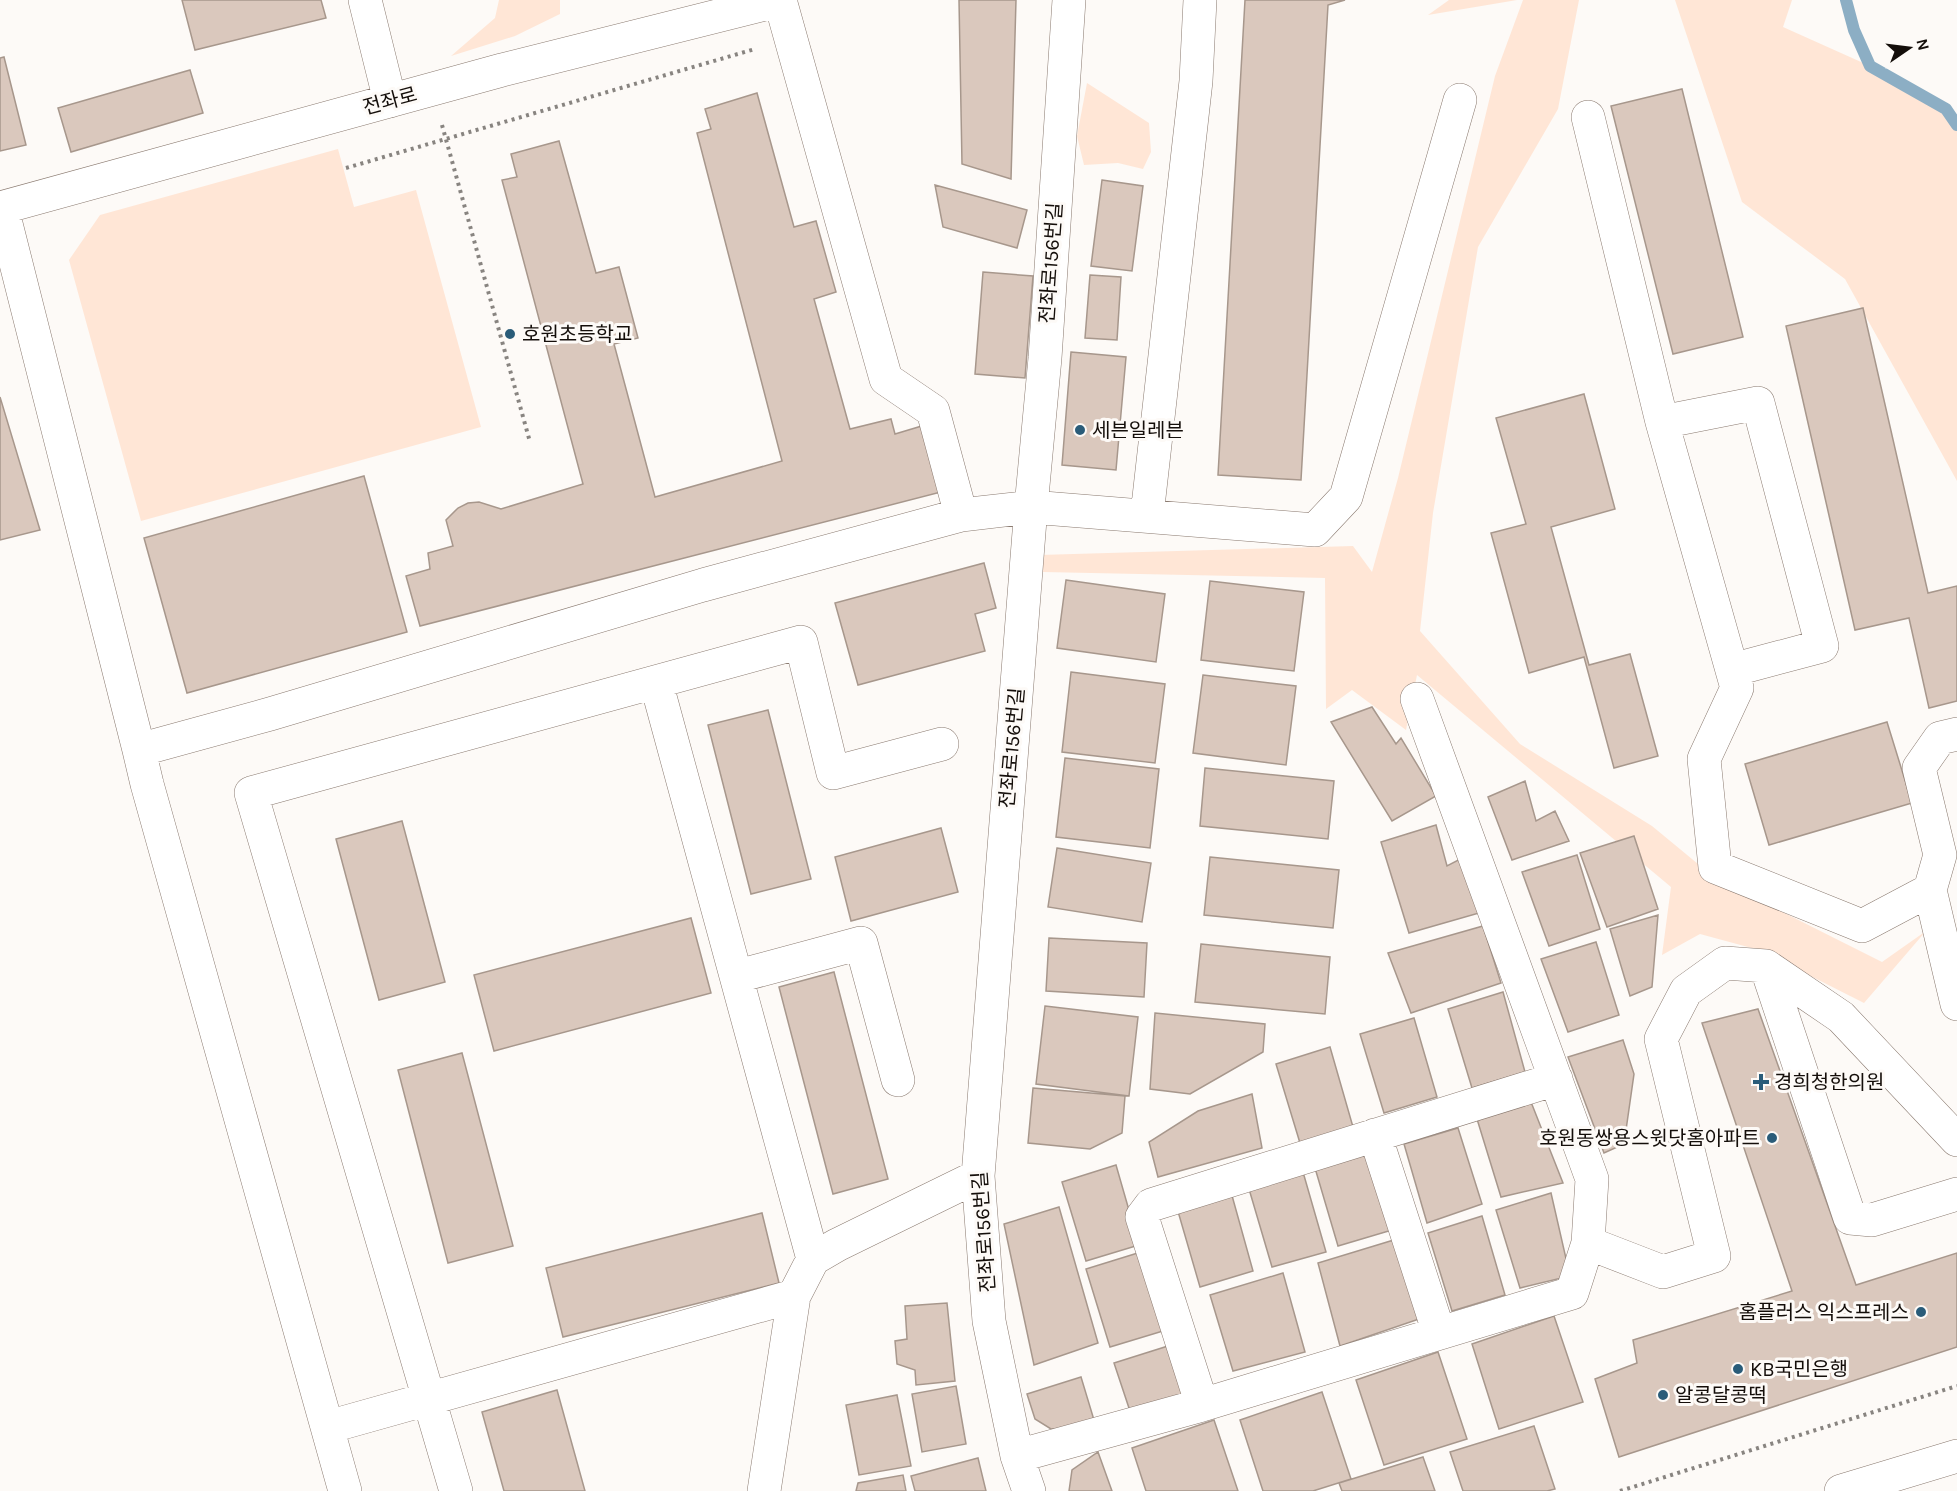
<svg xmlns="http://www.w3.org/2000/svg" width="1957" height="1491" font-family="Karla,'Noto Sans KR',sans-serif">
<style>
.green{fill:#ffe6d6}
.lines{fill:none;stroke-linecap:round;stroke-linejoin:round}
.stream{stroke:#8caec4;stroke-width:12}
.building{fill:#dac8bd;stroke:#a7978c;stroke-width:1.5}
.minor-casing{stroke:#8a7a70;stroke-width:34}
.path{stroke:#888480;stroke-width:4;stroke-dasharray:3 4.5;stroke-linecap:butt}
.minor{stroke:#fff;stroke-width:33}
.poi-dot{fill:#2a5c79;stroke:#fdfaf7;stroke-width:2}
.labels{text-anchor:middle;dominant-baseline:central;stroke-width:6;stroke-linejoin:round;paint-order:stroke}
.street-label{font-size:20px;fill:#140e0a;stroke:#fdfaf7}
.poi-label{font-size:20px;fill:#140e0a;stroke:#fdfaf7;text-anchor:start}
</style>
<rect width="100%" height="100%" fill="#fdfaf7"/>
<path class="green" d="M 499,0 L 560,0 L 560,14 L 515,36 L 451,56 L 495,18 Z
M 1449,0 L 1517,0 L 1428,15 Z
M 1523,0 L 1579,0 L 1558,109 L 1478,247 L 1433,513 L 1420,631 L 1520,744 L 1652,826 L 1715,878 L 1882,962 L 1926,931 L 1864,1003 L 1759,950 L 1700,934 L 1662,955 L 1671,887 L 1417,675 L 1406,730 L 1352,690 L 1326,709 L 1325,578 L 1043,572 L 1039,555 L 1353,546 L 1372,572 L 1398,478 L 1495,76 Z
M 1675,0 L 1792,0 L 1783,27 L 1870,66 L 1957,115 L 1957,481 L 1845,279 L 1742,202 Z
M 1087,83 L 1149,123 L 1151,152 L 1143,169 L 1118,163 L 1084,165 L 1077,136 Z
M 338,149 L 354,207 L 416,190 L 481,427 L 141,521 L 69,260 L 100,215 Z"/>
<g class="lines">
<path class="stream" d="M 1846,0 L 1854,30 L 1870,66 L 1946,109 L 1957,125"/>
</g>
<path class="building" d="M 182,0 L 321,0 L 326,18 L 195,50 Z
M 959,0 L 1016,0 L 1011,179 L 962,164 Z
M 1245,0 L 1345,0 L 1328,5 L 1301,480 L 1218,475 Z
M 4,57 L 26,145 L 0,151 L 0,58 Z
M 190,70 L 203,113 L 71,152 L 58,108 Z
M 1682,89 L 1743,337 L 1673,354 L 1611,106 Z
M 757,93 L 794,227 L 816,221 L 836,292 L 814,299 L 850,429 L 891,419 L 895,434 L 925,425 L 941,492 L 420,626 L 406,576 L 430,569 L 428,553 L 453,546 L 446,520 L 458,508 L 468,503 L 479,502 L 501,509 L 583,484 L 502,180 L 517,177 L 511,154 L 559,141 L 596,273 L 619,267 L 638,338 L 614,344 L 655,497 L 782,461 L 697,133 L 711,129 L 705,109 Z
M 1102,180 L 1143,186 L 1132,271 L 1091,266 Z
M 935,185 L 1027,210 L 1017,248 L 943,227 Z
M 983,272 L 1033,276 L 1025,378 L 975,374 Z
M 1090,275 L 1121,277 L 1117,340 L 1085,338 Z
M 1863,308 L 1928,593 L 1957,586 L 1957,701 L 1929,708 L 1909,618 L 1855,630 L 1786,326 Z
M 1071,352 L 1126,357 L 1116,470 L 1062,465 Z
M 1584,394 L 1615,509 L 1551,527 L 1589,665 L 1630,654 L 1658,756 L 1614,768 L 1584,657 L 1529,673 L 1491,533 L 1526,524 L 1496,418 Z
M 0,397 L 40,530 L 0,540 Z
M 364,476 L 407,632 L 187,693 L 144,538 Z
M 984,563 L 996,608 L 975,614 L 985,651 L 858,685 L 835,603 Z
M 1066,580 L 1165,594 L 1156,662 L 1057,648 Z
M 1210,581 L 1304,592 L 1294,671 L 1201,660 Z
M 1071,672 L 1165,684 L 1155,763 L 1062,752 Z
M 1203,675 L 1296,686 L 1286,765 L 1193,753 Z
M 1372,707 L 1396,744 L 1401,738 L 1436,796 L 1392,821 L 1331,722 Z
M 768,710 L 811,879 L 751,894 L 708,725 Z
M 1887,722 L 1912,803 L 1769,845 L 1745,764 Z
M 1065,758 L 1159,769 L 1150,848 L 1056,837 Z
M 1205,768 L 1334,781 L 1328,839 L 1200,826 Z
M 1525,781 L 1536,821 L 1555,811 L 1569,841 L 1512,860 L 1488,797 Z
M 402,821 L 445,982 L 379,1000 L 336,839 Z
M 1436,825 L 1447,866 L 1466,856 L 1479,913 L 1409,933 L 1381,842 Z
M 941,828 L 958,892 L 851,921 L 835,857 Z
M 1634,836 L 1658,909 L 1607,927 L 1580,853 Z
M 1057,848 L 1151,863 L 1142,922 L 1048,907 Z
M 1577,855 L 1600,929 L 1549,946 L 1522,872 Z
M 1210,857 L 1339,870 L 1333,928 L 1204,915 Z
M 1658,915 L 1652,987 L 1630,996 L 1610,929 Z
M 691,918 L 711,993 L 494,1051 L 474,975 Z
M 1483,926 L 1501,983 L 1411,1013 L 1388,953 Z
M 1049,938 L 1147,943 L 1144,997 L 1046,991 Z
M 1596,942 L 1619,1015 L 1568,1032 L 1541,959 Z
M 1201,944 L 1330,957 L 1325,1014 L 1195,1002 Z
M 834,972 L 888,1179 L 833,1194 L 779,987 Z
M 1503,992 L 1525,1072 L 1472,1088 L 1448,1009 Z
M 1045,1006 L 1138,1017 L 1129,1096 L 1036,1084 Z
M 1758,1009 L 1856,1285 L 1957,1253 L 1957,1347 L 1619,1457 L 1595,1379 L 1637,1363 L 1633,1340 L 1792,1291 L 1702,1023 Z
M 1155,1013 L 1265,1024 L 1263,1052 L 1190,1094 L 1150,1089 Z
M 1414,1018 L 1437,1097 L 1384,1113 L 1360,1034 Z
M 1623,1040 L 1634,1074 L 1624,1144 L 1604,1153 L 1568,1057 Z
M 1330,1047 L 1353,1127 L 1300,1143 L 1276,1064 Z
M 462,1053 L 513,1246 L 448,1263 L 398,1070 Z
M 1033,1088 L 1125,1096 L 1122,1133 L 1090,1149 L 1028,1143 Z
M 1252,1094 L 1262,1148 L 1158,1177 L 1149,1142 L 1198,1111 Z
M 1531,1102 L 1563,1183 L 1501,1197 L 1477,1119 Z
M 1458,1128 L 1482,1204 L 1427,1223 L 1404,1144 Z
M 1369,1151 L 1392,1230 L 1338,1246 L 1315,1168 Z
M 1116,1165 L 1139,1245 L 1086,1261 L 1062,1182 Z
M 1303,1172 L 1326,1252 L 1272,1267 L 1249,1189 Z
M 1231,1192 L 1253,1271 L 1200,1287 L 1177,1208 Z
M 1551,1193 L 1570,1276 L 1520,1288 L 1496,1210 Z
M 1059,1207 L 1098,1343 L 1034,1365 L 1004,1224 Z
M 762,1213 L 779,1283 L 563,1337 L 546,1268 Z
M 1482,1216 L 1505,1295 L 1452,1311 L 1428,1233 Z
M 1397,1239 L 1419,1319 L 1340,1346 L 1318,1263 Z
M 1141,1252 L 1163,1331 L 1110,1347 L 1086,1269 Z
M 1283,1273 L 1305,1352 L 1233,1371 L 1210,1295 Z
M 947,1303 L 955,1381 L 916,1385 L 915,1370 L 897,1364 L 895,1341 L 907,1339 L 905,1306 Z
M 1554,1316 L 1583,1402 L 1499,1429 L 1472,1344 Z
M 1168,1346 L 1187,1396 L 1130,1411 L 1114,1363 Z
M 1438,1352 L 1467,1439 L 1384,1465 L 1356,1380 Z
M 1081,1377 L 1094,1420 L 1069,1429 L 1051,1429 L 1035,1419 L 1027,1394 Z
M 956,1386 L 966,1444 L 922,1452 L 912,1394 Z
M 557,1390 L 585,1491 L 504,1491 L 482,1412 Z
M 1322,1392 L 1351,1479 L 1313,1491 L 1263,1491 L 1240,1420 Z
M 897,1395 L 911,1466 L 859,1475 L 846,1405 Z
M 1214,1420 L 1238,1491 L 1146,1491 L 1132,1448 Z
M 1534,1426 L 1555,1489 L 1547,1491 L 1463,1491 L 1450,1452 Z
M 1098,1452 L 1112,1491 L 1069,1491 L 1072,1470 Z
M 1423,1457 L 1435,1491 L 1342,1491 L 1339,1483 Z
M 978,1458 L 986,1491 L 915,1491 L 911,1476 Z
M 903,1475 L 906,1491 L 856,1491 L 858,1483 Z"/>
<g class="lines">
<defs>
<path id="minor" d="M 365,0 L 390,101
M 780,0 L 886,379 L 933,411 L 961,515
M 1588,117 L 1662,422 L 1737,688 L 1704,759 L 1715,867 L 1862,926 L 1930,890 L 1940,855 L 1919,768 L 1940,738 L 1957,734
M 0,208 L 502,70 L 781,0
M 2,208 L 139,750
M 1662,422 L 1758,403 L 1822,646 L 1732,670
M 1147,515 L 1196,81 L 1200,0
M 656,682 L 813,1259
M 1930,890 L 1957,1004
M 1766,966 L 1841,1017 L 1957,1140
M 738,976 L 861,943 L 898,1080
M 1375,1135 L 1439,1333
M 1588,1243 L 1663,1272 L 1714,1256 L 1661,1039 L 1686,991 L 1725,963 L 1766,966 L 1850,1218 L 1872,1220 L 1957,1194
M 1202,1405 L 1142,1217 L 1151,1205 L 1556,1079
M 328,1427 L 794,1296
M 1017,1456 L 1202,1405 L 1572,1293 L 1588,1243 L 1592,1179 L 1417,699
M 345,1491 L 147,784 L 139,750 L 270,714 L 703,585 L 961,515 L 1031,507 L 1315,530 L 1346,497 L 1460,100
M 456,1491 L 251,793 L 801,642 L 833,773 L 942,744
M 764,1491 L 794,1296 L 813,1259 L 837,1245 L 978,1176
M 1029,1491 L 1017,1456 L 989,1321 L 978,1176 L 1031,507 L 1045,358 L 1069,0
M 1841,1491 L 1957,1456"/>
</defs>
<use href="#minor" class="minor-casing"/>
<path class="path" d="M 442,125 L 530,442
M 346,168 L 755,49
M 1620,1491 L 1957,1386"/>
<use href="#minor" class="minor"/>
</g>
<g class="poi-dot">
<circle cx="510" cy="334" r="6"/>
<circle cx="1080" cy="430" r="6"/>
<path d="M1758 1073h6v6h6v6h-6v6h-6v-6h-6v-6h6z"/>
<circle cx="1772" cy="1138" r="6"/>
<circle cx="1921" cy="1312" r="6"/>
<circle cx="1738" cy="1369" r="6"/>
<circle cx="1663" cy="1395" r="6"/>
</g>
<g class="labels">
<g class="street-label">
<text transform="translate(390 101) rotate(-15)">전좌로</text>
<text transform="translate(1051 263) rotate(-86)">전좌로156번길</text>
<text transform="translate(1012 748) rotate(-85)">전좌로156번길</text>
<text transform="translate(984 1232) rotate(-94)">전좌로156번길</text>
</g>
<g class="poi-label">
<text x="522" y="334">호원초등학교</text>
<text x="1092" y="430">세븐일레븐</text>
<text x="1774" y="1082">경희청한의원</text>
<text x="1760" y="1138" text-anchor="end">호원동쌍용스윗닷홈아파트</text>
<text x="1909" y="1312" text-anchor="end">홈플러스 익스프레스</text>
<text x="1750" y="1369">KB국민은행</text>
<text x="1675" y="1395">알콩달콩떡</text>
</g>
</g>
<g transform="translate(1909 48) rotate(76)" stroke="#fdfaf7" stroke-width="4.5" paint-order="stroke">
<path d="M0-4.5L10 22L0 15L-10 22Z" fill="#140e0a"/>
<text y="-9" font-size="16" font-weight="bold" text-anchor="middle" fill="#140e0a">N</text>
</g>
</svg>
